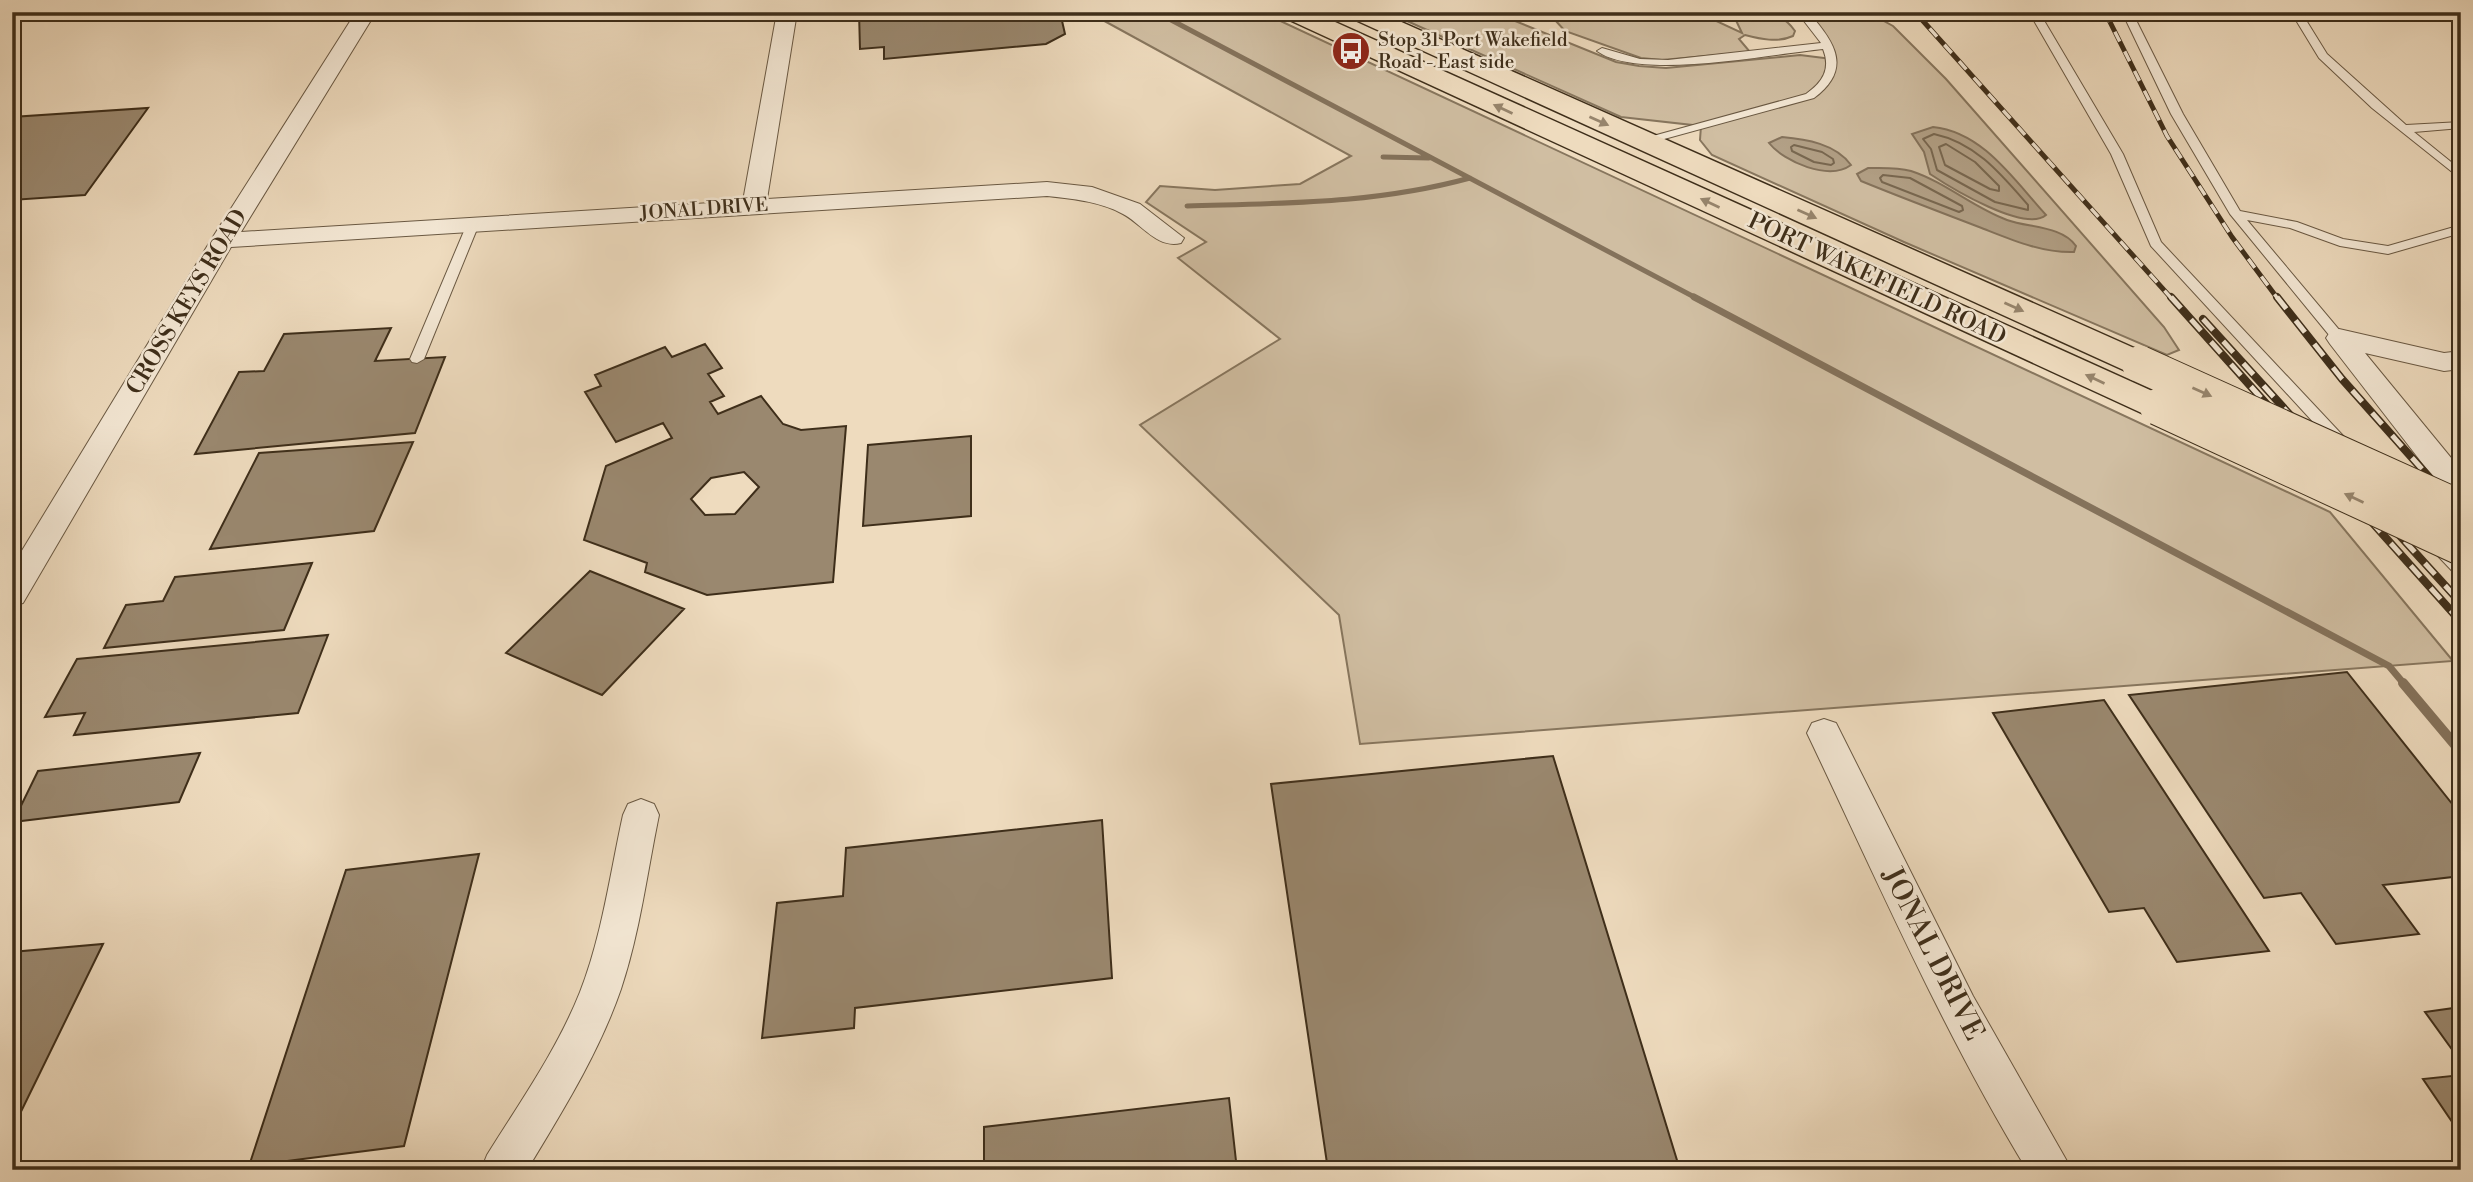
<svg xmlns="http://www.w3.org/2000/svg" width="2473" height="1182" font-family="'Libre Bodoni',serif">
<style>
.green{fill:#d0bea2;stroke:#87765e;stroke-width:2}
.water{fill:#b2a086;stroke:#84725b;stroke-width:2}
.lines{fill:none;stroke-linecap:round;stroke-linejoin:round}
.shore{stroke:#786750;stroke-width:2}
.stream-far2{stroke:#84725b;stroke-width:5}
.stream-far1{stroke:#84725b;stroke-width:7}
.stream{stroke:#84725b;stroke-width:10}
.building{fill:#9a886f;stroke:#3e2e1a;stroke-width:2;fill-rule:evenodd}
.service-casing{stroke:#6a5943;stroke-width:2}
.minor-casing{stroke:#6a5943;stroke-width:2}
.trunk-casing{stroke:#3e2e1a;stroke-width:3}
.service{fill:#f4e8d5;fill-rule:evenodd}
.minor{fill:#f4e8d5;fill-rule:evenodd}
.trunk{fill:#eedbbe;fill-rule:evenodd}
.rail-far1-casing{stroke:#3e2e1a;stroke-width:5}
.rail-casing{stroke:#3e2e1a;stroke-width:8}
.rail-far1{stroke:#f4e8d5;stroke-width:3.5;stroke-dasharray:11;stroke-linecap:butt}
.rail{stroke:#f4e8d5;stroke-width:5;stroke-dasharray:15;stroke-linecap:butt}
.trunk-bridge-casing{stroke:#3e2e1a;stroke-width:38;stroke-linecap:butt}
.trunk-bridge{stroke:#eedbbe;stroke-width:36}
.oneway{fill:#96846c}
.labels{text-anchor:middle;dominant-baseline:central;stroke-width:5;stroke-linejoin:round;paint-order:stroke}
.far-poi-label{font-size:19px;fill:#3e2e1a;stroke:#f4e8d5;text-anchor:start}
.far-street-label{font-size:19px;fill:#3e2e1a;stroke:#f4e8d5}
.street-label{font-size:23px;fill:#3e2e1a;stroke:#f4e8d5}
.near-street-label{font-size:28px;fill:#3e2e1a;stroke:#f4e8d5}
</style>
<rect width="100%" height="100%" fill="#eedbbe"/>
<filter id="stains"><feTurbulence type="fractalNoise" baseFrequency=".00286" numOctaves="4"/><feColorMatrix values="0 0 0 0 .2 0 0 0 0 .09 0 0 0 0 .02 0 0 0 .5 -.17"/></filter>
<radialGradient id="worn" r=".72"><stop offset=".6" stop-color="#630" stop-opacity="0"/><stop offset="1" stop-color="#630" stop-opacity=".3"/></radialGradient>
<path class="green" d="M 1088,12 L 1261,12 L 2330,512 L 2453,661 L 1360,744 L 1339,615 L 1140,425 L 1280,339 L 1178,258 L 1206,242 L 1146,202 L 1160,186 L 1215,190 L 1300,184 L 1351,156 Z
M 1387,12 L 1493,12 L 1616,62 L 1639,66 L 1666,68 L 1800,55 L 1832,59 L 1802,12 C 1834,12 1865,8 1893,26 L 1946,79 L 2164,327 L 2179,350 L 2167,355 L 1904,242 L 1712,155 L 1700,140 L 1701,126 L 1621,117 Z
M 1555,12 L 1697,12 L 1742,33 L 1732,12 C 1758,12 1779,8 1795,31 L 1793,36 C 1778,43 1760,39 1745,35 L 1739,39 L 1750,52 L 1662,60 L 1641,58 L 1565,31 L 1555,20 Z"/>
<path class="water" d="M 1933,127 C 1983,132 2014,180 2046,215 C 2025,233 1951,188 1930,174 L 1924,152 L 1912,134 Z
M 1782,137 C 1806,139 1836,144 1851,165 C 1829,181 1784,162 1769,143 Z
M 1868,168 C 1882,168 1897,167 1911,171 C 1945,182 1974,208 2007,220 C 2030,228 2062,226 2076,246 L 2074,252 C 2041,253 2010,239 1979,227 C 1940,212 1900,197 1861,181 L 1857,174 Z"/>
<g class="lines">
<path class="shore" d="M 1934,134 C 1976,143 2001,174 2028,205 L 2028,210 L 1995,202 L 1937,170 L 1931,149 L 1923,139 Z
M 1946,144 L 1975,162 L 1999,186 L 1999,191 L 1990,189 L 1945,165 L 1939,147 Z
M 1794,145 L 1822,152 L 1833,159 L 1834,163 L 1831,165 L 1814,162 L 1792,151 L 1791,147 Z
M 1883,175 L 1910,178 L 1962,206 L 1963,210 L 1959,212 L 1882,182 L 1880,178 Z"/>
<path class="stream-far2" d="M 1156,12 L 1698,299
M 1383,157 L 1429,158
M 1187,206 C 1284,203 1375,204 1470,178"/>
<path class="stream-far1" d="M 1694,297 L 2389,666 L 2405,685"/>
<path class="stream" d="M 2403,683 L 2461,752"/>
</g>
<path class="building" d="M 859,12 L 1060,12 L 1065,34 L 1046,44 L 884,59 L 884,47 L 860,49 Z
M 148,108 L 85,195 L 12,200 L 12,117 Z
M 391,328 L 375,361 L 445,357 L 415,433 L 195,454 L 239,372 L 264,371 L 284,334 Z
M 705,344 L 722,368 L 708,374 L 724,396 L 710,402 L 718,414 L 761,396 L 783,424 L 801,430 L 846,426 L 833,582 L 707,595 L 645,572 L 647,563 L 584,540 L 606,466 L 672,438 L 663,423 L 616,442 L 585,392 L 601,386 L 595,375 L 665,347 L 672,357 ZM 744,472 L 759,487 L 735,514 L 705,515 L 691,499 L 711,478 Z
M 971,436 L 971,516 L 863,526 L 868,445 Z
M 413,442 L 374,531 L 210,549 L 259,453 Z
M 312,563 L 284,630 L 104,648 L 126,605 L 163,601 L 175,577 Z
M 590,571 L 684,609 L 602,695 L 506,653 Z
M 328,635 L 298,713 L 74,735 L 85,713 L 45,717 L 77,659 Z
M 2347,672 L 2461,815 L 2461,876 L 2383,885 L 2419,934 L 2336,944 L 2301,893 L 2264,898 L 2129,695 Z
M 2104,700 L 2269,951 L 2177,962 L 2144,908 L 2109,912 L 1993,713 Z
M 200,753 L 179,802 L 13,822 L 38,771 Z
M 1553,756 L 1680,1170 L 1328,1170 L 1271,784 Z
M 1102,820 L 1112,978 L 855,1008 L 854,1028 L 762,1038 L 777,903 L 843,896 L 846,848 Z
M 479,854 L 404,1146 L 249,1166 L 346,870 Z
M 103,944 L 12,1130 L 12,952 Z
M 2461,1007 L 2461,1062 L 2425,1012 Z
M 2461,1075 L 2461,1135 L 2423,1079 Z
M 1229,1098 L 1237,1170 L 984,1170 L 984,1127 Z"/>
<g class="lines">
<defs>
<path id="service" d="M 1797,12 L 1808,12 C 1835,42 1853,69 1814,98 L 1646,144 L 1640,141 L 1642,139 L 1806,94 C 1823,82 1831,69 1823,49 C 1771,54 1638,81 1597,51 L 1602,48 L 1640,59 L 1668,60 L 1821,43 Z
M 2029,12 L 2039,12 L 2123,154 L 2161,242 L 2347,440 L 2349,444 L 2347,448 L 2337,448 L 2151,246 L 2111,154 Z
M 2122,12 L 2132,12 L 2183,114 L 2240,211 L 2297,222 L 2343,239 L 2388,246 L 2461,225 L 2461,233 L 2388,254 L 2340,246 L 2290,228 L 2247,220 L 2346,338 L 2339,342 L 2334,341 L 2230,214 L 2171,114 Z
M 2291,12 L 2301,12 L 2327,54 L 2406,125 L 2461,122 L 2461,128 L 2414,132 L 2461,170 L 2461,179 L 2372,108 L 2319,58 Z
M 473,220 L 479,224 L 424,359 L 417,363 L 412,362 L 410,359 L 467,224 Z
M 2441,544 L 2446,546 L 2461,561 L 2461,577 L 2456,575 L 2436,554 L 2433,550 L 2436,546 Z"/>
<path id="minor" d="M 356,12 L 376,12 L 241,232 L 743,201 L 777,12 L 797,12 L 767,199 L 1047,182 L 1092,187 L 1140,204 L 1184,238 L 1181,243 C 1157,249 1142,224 1123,214 C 1099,201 1073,199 1047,196 L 231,247 L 23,603 L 12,606 L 12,567 L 211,240 Z
M 2339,329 L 2444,353 L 2461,351 L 2461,369 L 2444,371 L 2365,353 L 2461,470 L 2461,500 L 2451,496 L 2433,477 L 2330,344 L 2326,338 L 2330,332 Z
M 1824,719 L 1836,723 L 1973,996 L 2072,1170 L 2027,1170 C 1942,1030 1877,880 1807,733 L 1812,723 Z
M 641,799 L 654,804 L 659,815 C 647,873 640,932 621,989 C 599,1053 562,1112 527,1170 L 481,1170 L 487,1155 C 520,1102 557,1050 580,992 C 602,936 610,874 623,815 L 628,804 Z"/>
<path id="trunk" d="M 1280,12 L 1313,12 L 2170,399 L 2175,407 L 2170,415 L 2158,419 L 2146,415 L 1283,17 Z
M 1346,12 L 1379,12 L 2152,356 L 2157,364 L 2152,372 L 2140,375 L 2128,372 L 1349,17 Z"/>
</defs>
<use href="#service" class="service-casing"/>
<use href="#minor" class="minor-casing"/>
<use href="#trunk" class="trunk-casing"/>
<use href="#service" class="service"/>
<use href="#minor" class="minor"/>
<use href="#trunk" class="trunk"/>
<defs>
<path id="rail-far1" d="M 1915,12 L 2172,299
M 2105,12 L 2167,136 L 2232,237 L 2278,299"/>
<path id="rail" d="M 2171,297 L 2461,622
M 2277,297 L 2342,379 L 2461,513
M 2203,319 L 2461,603"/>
</defs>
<use href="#rail-far1" class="rail-far1-casing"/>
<use href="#rail" class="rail-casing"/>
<use href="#rail-far1" class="rail-far1"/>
<use href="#rail" class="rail"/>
<defs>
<path id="trunk-bridge" d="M 2140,364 L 2461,509
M 2158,407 L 2461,547"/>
</defs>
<use href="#trunk-bridge" class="trunk-bridge-casing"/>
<use href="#trunk-bridge" class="trunk-bridge"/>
</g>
<defs><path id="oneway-solid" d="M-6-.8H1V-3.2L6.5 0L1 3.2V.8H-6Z" transform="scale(1.75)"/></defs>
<g class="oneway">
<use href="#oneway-solid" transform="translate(1503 109) rotate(-155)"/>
<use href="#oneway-solid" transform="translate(1599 121) rotate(24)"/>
<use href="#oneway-solid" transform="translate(1710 203) rotate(-155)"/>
<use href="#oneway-solid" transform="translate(1807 214) rotate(24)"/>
<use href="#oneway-solid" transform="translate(2014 307) rotate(24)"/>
<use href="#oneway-solid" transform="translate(2095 379) rotate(-155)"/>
<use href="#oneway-solid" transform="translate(2202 392) rotate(24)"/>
<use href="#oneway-solid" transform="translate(2354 498) rotate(-155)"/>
</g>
<defs>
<symbol id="bus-disc" viewBox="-11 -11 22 22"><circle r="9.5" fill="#8f2418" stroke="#f4e8d5"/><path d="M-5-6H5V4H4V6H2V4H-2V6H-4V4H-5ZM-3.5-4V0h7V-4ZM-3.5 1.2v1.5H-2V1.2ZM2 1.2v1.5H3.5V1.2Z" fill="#fff"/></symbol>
</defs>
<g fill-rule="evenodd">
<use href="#bus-disc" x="1329" y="29" width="44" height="44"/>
</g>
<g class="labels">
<g class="far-poi-label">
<text x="1378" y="40">Stop 31 Port Wakefield<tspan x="1378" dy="22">Road - East side</tspan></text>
</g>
<g class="far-street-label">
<text transform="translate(704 209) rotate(-4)">JONAL DRIVE</text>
</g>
<g class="street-label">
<text transform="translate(1877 279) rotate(25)">PORT WAKEFIELD ROAD</text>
<text transform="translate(187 302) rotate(-59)">CROSS KEYS ROAD</text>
</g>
<g class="near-street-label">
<text transform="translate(1933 954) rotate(63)">JONAL DRIVE</text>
</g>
</g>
<rect width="2473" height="1182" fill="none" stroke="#eedbbe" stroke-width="42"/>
<rect x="14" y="14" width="2445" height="1154" fill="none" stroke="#3e2e1a" stroke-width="3.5"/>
<rect x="21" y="21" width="2431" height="1140" fill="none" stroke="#3e2e1a" stroke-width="2"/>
<rect width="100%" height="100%" filter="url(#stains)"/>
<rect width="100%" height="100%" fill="url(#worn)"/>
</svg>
